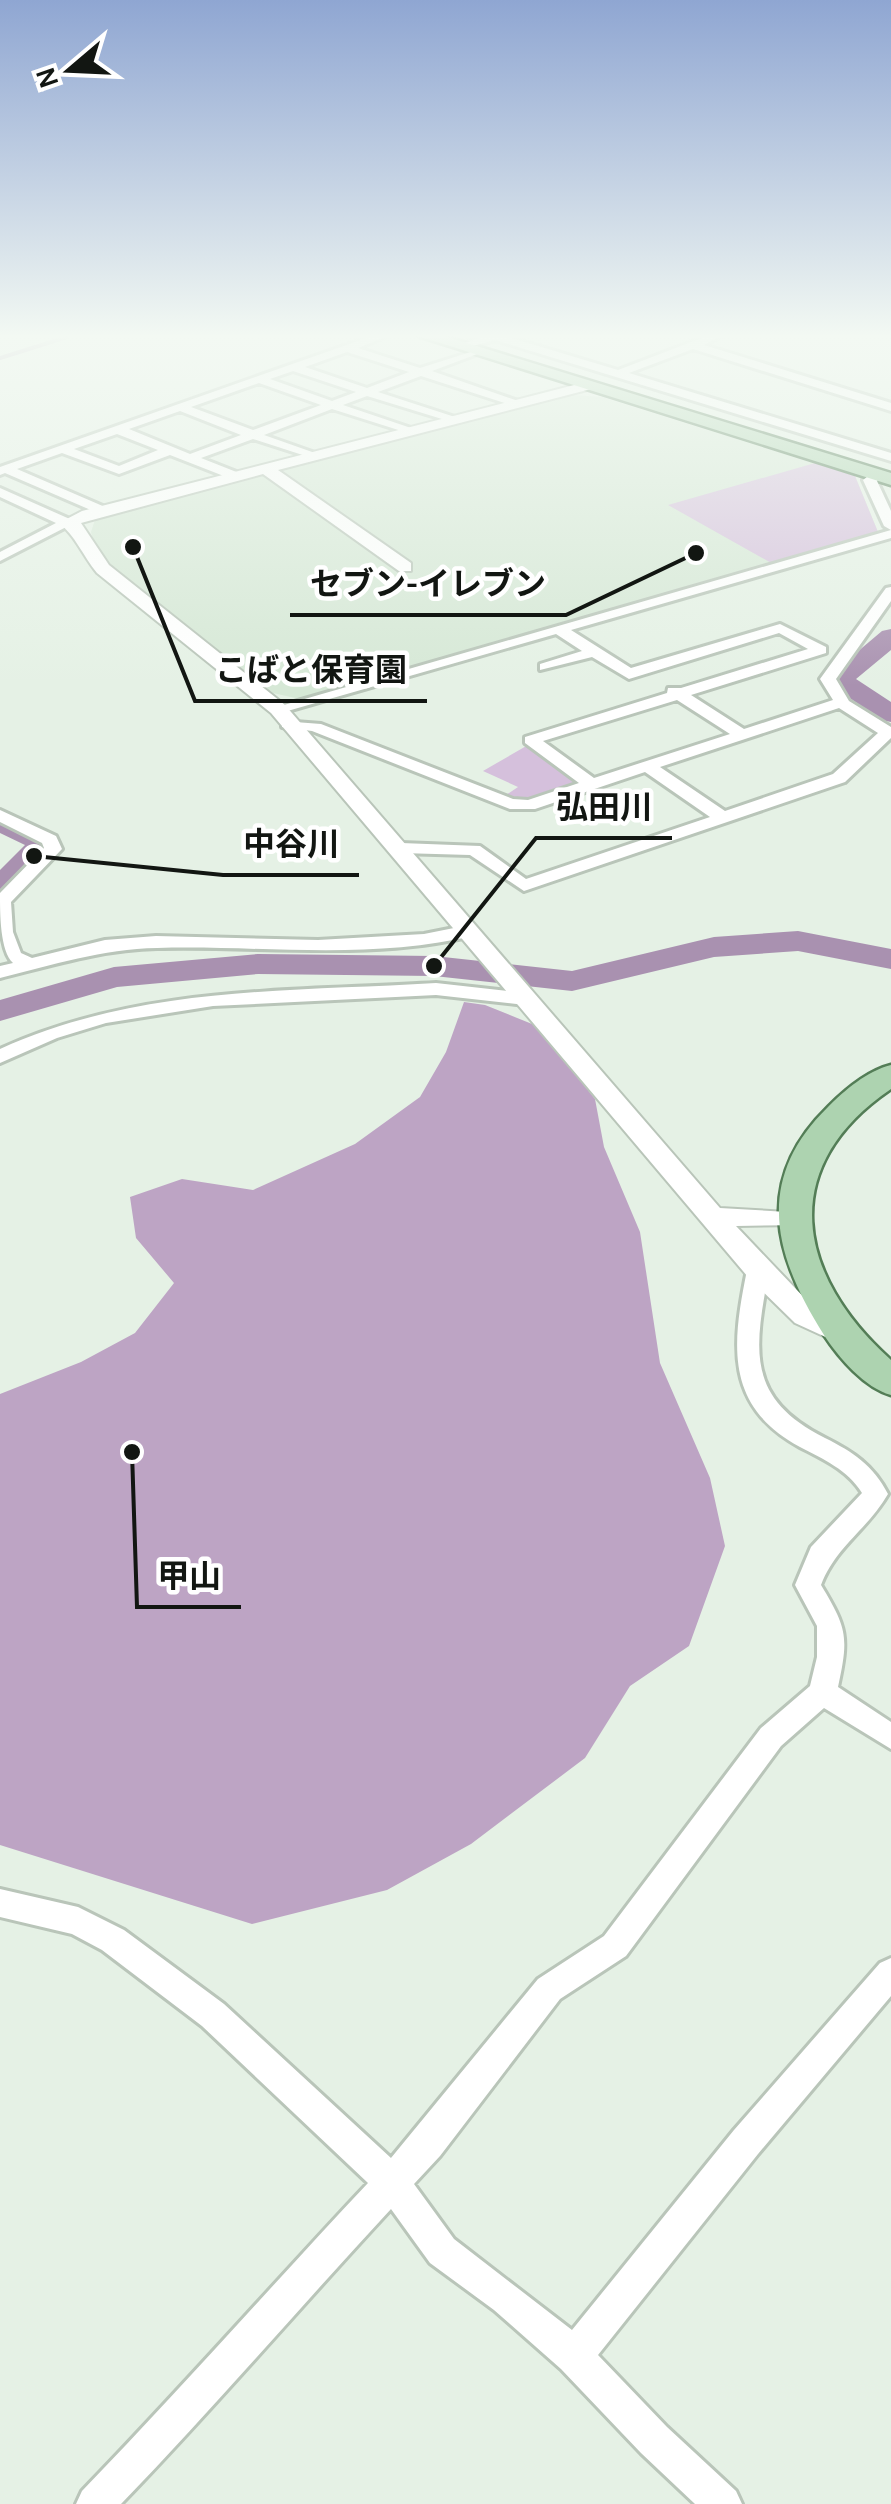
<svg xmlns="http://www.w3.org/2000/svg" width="891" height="2504" font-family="Karla,'Noto Sans JP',sans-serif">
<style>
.built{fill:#d6e8d6}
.green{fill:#d5c0dc}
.forest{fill:#bda4c4}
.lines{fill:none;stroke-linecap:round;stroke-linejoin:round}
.stream{stroke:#a991b0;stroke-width:4}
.river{fill:#a991b0;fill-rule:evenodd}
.minor-casing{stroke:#b9c5b9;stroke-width:6}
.tertiary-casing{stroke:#b9c5b9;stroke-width:4}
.primary-casing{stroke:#537d56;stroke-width:5}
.minor{fill:#fff;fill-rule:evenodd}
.tertiary{fill:#fff;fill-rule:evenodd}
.primary{fill:#add3b0;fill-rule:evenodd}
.leader{fill:none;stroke:#121612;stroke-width:4}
.callout-dot{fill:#121612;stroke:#fff;stroke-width:4}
.callout-label{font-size:32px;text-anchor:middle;font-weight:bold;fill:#121612;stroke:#fff;stroke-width:9;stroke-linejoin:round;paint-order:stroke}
</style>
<rect width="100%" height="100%" fill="#e5f1e5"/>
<path class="built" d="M 573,395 L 602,397 L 855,476 L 878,532 L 300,699 L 273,693 L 108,563 L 94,544 L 91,532 L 97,514 Z"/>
<path class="green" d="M 815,463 L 855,476 L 878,532 L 773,564 L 668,505 Z
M 528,745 L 577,781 L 576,785 L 525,803 L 503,797 L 518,787 L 483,771 Z"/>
<path class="forest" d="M 464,1002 L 485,1005 L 537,1026 L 595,1099 L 604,1147 L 640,1232 L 660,1363 L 710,1478 L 725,1546 L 689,1646 L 630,1686 L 585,1758 L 471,1844 L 387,1890 L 252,1924 L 0,1845 L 0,1394 L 81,1362 L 135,1333 L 174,1283 L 136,1238 L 130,1197 L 182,1179 L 253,1190 L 355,1144 L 420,1097 L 446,1052 Z"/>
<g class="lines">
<path class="stream" d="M 0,358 L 70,336"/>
<path class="river" d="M 891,629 L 891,650 L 856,679 L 891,702 L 891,722 L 881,720 L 824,680 L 882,631 Z
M 0,812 L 47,831 L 57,846 L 11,896 L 0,899 L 0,870 L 25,845 L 0,833 Z
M 798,931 L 891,949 L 891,969 L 798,951 L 714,957 L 572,991 L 434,976 L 258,974 L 117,987 L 0,1021 L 0,1000 L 114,967 L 258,954 L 434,956 L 572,971 L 714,937 Z"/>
<defs>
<path id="minor" d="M 372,336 L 387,336 L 358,348 L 420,368 L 480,349 L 480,353 L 432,371 L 524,403 L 514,406 L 421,376 L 378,392 L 455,417 L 455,423 L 367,396 L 343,405 L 411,428 L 411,434 L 332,409 L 264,435 L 315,453 L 315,459 L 253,439 L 201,458 L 239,473 L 241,476 L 234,480 L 170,455 L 119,474 L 62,453 L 17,469 L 105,507 L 105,513 L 100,514 L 5,473 L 0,475 L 0,467 ZM 347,352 L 409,372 L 367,388 L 305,367 ZM 293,371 L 356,392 L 332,401 L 270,379 ZM 259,383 L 321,405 L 253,430 L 191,407 ZM 180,411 L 241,435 L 190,454 L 129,429 ZM 117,434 L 158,450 L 119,466 L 74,449 Z
M 485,336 L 505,336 L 618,370 L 707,336 L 721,336 L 704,345 L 891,403 L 891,411 L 693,349 L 629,373 L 891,453 L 891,461 L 495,340 L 462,349 L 456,346 Z
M 876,470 L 882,474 L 877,481 L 891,511 L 891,538 L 571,630 L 631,668 L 780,624 L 826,647 L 826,653 L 691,695 L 744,729 L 833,700 L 820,679 L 886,588 L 891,587 L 891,601 L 836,679 L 849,701 L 891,727 L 891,738 L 845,782 L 524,891 L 470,855 L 401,853 L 392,848 L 401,843 L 480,846 L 526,879 L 710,817 L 645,772 L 535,809 L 510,809 L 312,731 L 282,727 L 282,721 L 321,724 L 513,799 L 528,800 L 579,783 L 525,743 L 525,737 L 667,693 L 668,688 L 681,688 L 808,649 L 779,633 L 629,679 L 592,657 L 540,670 L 540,664 L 582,651 L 556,634 L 284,712 L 270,709 L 891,530 L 884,526 L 863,480 ZM 677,700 L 730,734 L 594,778 L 543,741 ZM 839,708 L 878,733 L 833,774 L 725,811 L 660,767 Z
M 0,488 L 72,520 L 74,523 L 0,561 L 0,552 L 56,523 L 0,497 Z
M 0,810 L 56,836 L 62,849 L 11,902 L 13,932 L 21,953 L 32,958 L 105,940 L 156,936 L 318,940 L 424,934 L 469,925 L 478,931 L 476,935 C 370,961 263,945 157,948 C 103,949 52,965 0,978 L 0,966 L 13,963 C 0,951 0,914 0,893 L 44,848 L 42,843 L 0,822 Z
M 436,983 L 525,993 L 535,999 L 525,1005 L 436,995 L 213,1006 L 106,1023 L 57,1038 L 0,1063 L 0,1049 C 138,986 287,992 436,983 Z
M 758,1262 L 769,1270 C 755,1348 744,1397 825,1438 C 853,1452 873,1465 888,1494 C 868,1529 836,1546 821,1585 C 847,1628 849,1637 838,1687 L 891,1722 L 891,1749 L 824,1708 L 781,1746 L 626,1956 L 560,1999 L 440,2156 L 414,2184 L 454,2239 L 572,2330 L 734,2130 L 880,1963 L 891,1958 L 891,1996 L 758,2154 L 598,2355 L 667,2427 L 736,2491 L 742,2504 L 695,2504 L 641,2453 L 561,2369 L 494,2310 L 430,2263 L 391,2209 C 300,2307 214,2408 121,2504 L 76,2504 L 82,2491 C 180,2390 272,2285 368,2183 L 202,2026 L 102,1950 L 72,1934 L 0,1917 L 0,1889 L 78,1907 L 124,1930 L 224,2004 L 391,2158 L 538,1979 L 604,1936 L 761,1728 L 810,1686 L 817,1657 L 817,1626 L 795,1585 L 811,1547 L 862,1493 C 848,1470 823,1459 800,1447 C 724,1406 732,1344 747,1270 Z"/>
<path id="tertiary" d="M 586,382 L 593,386 L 591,389 L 278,470 L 411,563 L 411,571 L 399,571 L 263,474 L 81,523 L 109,565 L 285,705 L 720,1208 L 804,1213 L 808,1219 L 804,1225 L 736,1226 L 815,1309 L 853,1328 L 857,1335 L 853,1342 L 843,1345 L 795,1323 L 748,1277 L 271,713 L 97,573 C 83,556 75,535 59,523 L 82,511 Z"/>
<path id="primary" d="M 418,336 L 444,336 L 891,473 L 891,485 Z
M 891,1065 L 891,1089 C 776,1167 796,1275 891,1360 L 891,1395 C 865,1388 839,1358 824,1335 C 774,1256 753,1180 828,1107 C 845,1090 867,1071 891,1065 Z"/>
</defs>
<use href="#minor" class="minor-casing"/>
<use href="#tertiary" class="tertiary-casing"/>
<use href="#primary" class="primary-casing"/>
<use href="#minor" class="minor"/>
<use href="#tertiary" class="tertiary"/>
<use href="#primary" class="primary"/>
</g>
<linearGradient id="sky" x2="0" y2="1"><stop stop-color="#8fa6d2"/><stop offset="0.49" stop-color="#f3f9f3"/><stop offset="1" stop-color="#f3f9f3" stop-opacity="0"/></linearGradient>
<rect width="891" height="686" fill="url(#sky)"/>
<path class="leader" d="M696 553L566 615H290M133 547L195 701H427M434 966L536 838H672M34 856L223 875H359M132 1452L137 1607H241"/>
<g class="callout-dot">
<circle cx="696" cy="553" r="10"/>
<circle cx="133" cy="547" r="10"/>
<circle cx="434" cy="966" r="10"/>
<circle cx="34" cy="856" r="10"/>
<circle cx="132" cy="1452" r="10"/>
</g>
<g class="callout-label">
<text x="428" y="595">セブン-イレブン</text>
<text x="311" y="681">こばと保育園</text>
<text x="604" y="818">弘田川</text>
<text x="291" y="855">中谷川</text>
<text x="189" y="1587">甲山</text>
</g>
<g transform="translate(70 70) rotate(251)" stroke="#ffffff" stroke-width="8" paint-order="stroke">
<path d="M0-8L18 38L0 25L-18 38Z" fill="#121612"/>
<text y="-15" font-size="28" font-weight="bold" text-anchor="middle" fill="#121612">N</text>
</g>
</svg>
